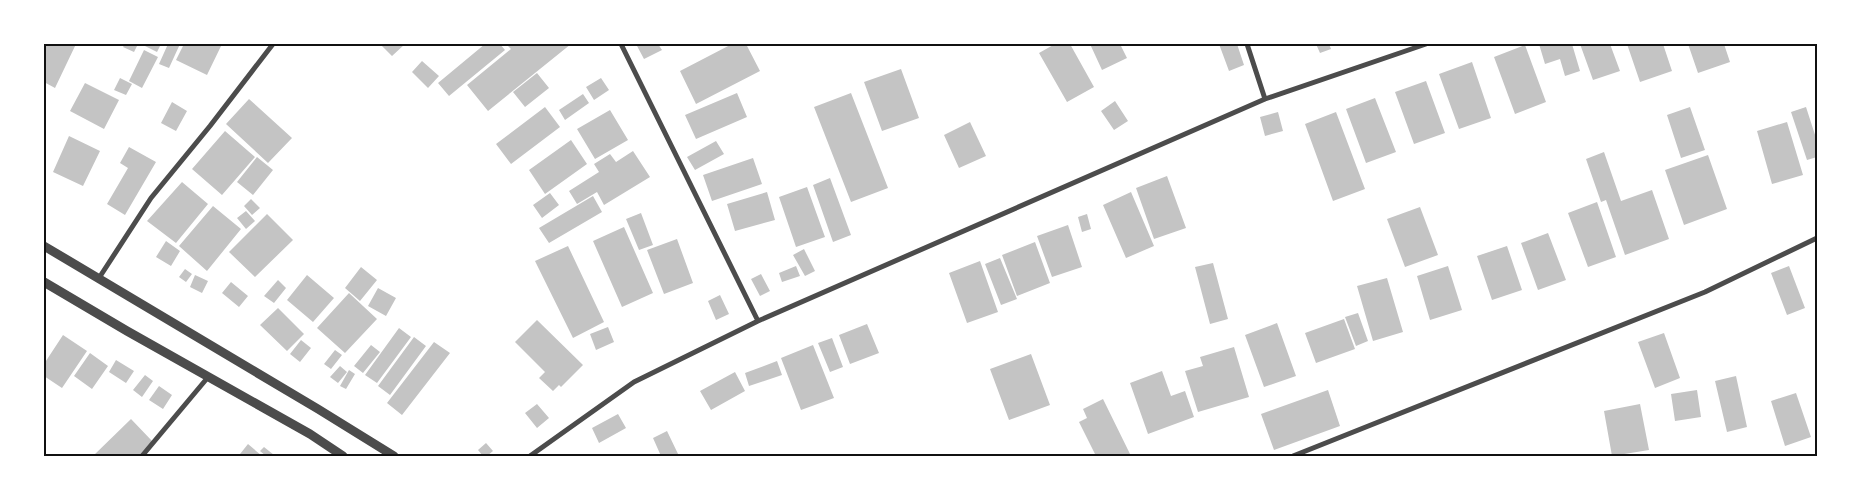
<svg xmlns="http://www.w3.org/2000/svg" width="1861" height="500" font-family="'Source Sans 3',sans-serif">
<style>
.building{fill:#c4c4c4}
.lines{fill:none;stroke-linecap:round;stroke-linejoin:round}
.minor{stroke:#4c4c4c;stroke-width:5}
.tertiary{stroke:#4c4c4c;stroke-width:9}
.neatline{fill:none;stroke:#111;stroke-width:2}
</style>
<rect width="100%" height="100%" fill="#fff"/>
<path class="building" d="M 44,44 L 76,44 L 55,88 L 44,82 Z
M 125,44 L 138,44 L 134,52 L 123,47 Z
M 141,44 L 161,44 L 157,52 Z
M 168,44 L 180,44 L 169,68 L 159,64 Z
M 184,44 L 222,44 L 207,75 L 176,60 Z
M 380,44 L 405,44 L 392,56 Z
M 485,44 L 500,44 L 505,50 L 449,96 L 438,83 Z
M 506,44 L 571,44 L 488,111 L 467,85 L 511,49 Z
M 636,44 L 658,44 L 662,50 L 644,59 Z
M 732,44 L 746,44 L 760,71 L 696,104 L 680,71 Z
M 1055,44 L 1070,44 L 1094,87 L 1067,102 L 1039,53 Z
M 1090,44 L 1120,44 L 1127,58 L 1102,70 Z
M 1219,44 L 1237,44 L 1244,65 L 1229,71 Z
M 1316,44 L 1329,44 L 1331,49 L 1320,53 Z
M 1539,44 L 1572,44 L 1580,71 L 1565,76 L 1560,59 L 1545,64 Z
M 1580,44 L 1610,44 L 1620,71 L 1593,80 Z
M 1627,44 L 1663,44 L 1672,71 L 1640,82 Z
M 1688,44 L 1724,44 L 1730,62 L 1698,73 Z
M 1525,45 L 1546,102 L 1515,114 L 1494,57 Z
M 144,50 L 158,57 L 142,88 L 129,81 Z
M 422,61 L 439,76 L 428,88 L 412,72 Z
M 1472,62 L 1491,118 L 1459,129 L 1439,74 Z
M 901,69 L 919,118 L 882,131 L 864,82 Z
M 537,73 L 549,88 L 525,107 L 513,92 Z
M 120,78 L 132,84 L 126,95 L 114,90 Z
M 601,78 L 609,90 L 594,100 L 586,87 Z
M 1426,81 L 1445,133 L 1414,144 L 1395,92 Z
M 85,83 L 119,100 L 104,129 L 70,111 Z
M 737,93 L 747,117 L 696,139 L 685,115 Z
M 851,93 L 888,188 L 851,202 L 814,107 Z
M 583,94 L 589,103 L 565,120 L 559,110 Z
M 1375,98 L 1396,152 L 1366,163 L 1346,109 Z
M 249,99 L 292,138 L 268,163 L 226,124 Z
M 1115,101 L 1128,121 L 1114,130 L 1101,111 Z
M 172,102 L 187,111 L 176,131 L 161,123 Z
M 545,107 L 560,127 L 511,164 L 496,144 Z
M 1690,107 L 1705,150 L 1681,158 L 1667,115 Z
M 1806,107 L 1817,141 L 1817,157 L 1807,160 L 1791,112 Z
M 610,110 L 628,140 L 595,159 L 577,129 Z
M 1278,112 L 1283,131 L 1265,136 L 1260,117 Z
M 1336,112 L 1365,189 L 1333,201 L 1305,124 Z
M 970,122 L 986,156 L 959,168 L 944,135 Z
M 1787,122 L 1803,175 L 1772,184 L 1757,131 Z
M 225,131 L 255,157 L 222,195 L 192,169 Z
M 69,136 L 100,151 L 83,186 L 53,172 Z
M 571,140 L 587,164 L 545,194 L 529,170 Z
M 716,141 L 724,154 L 695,170 L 687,157 Z
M 129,147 L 156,162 L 125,215 L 107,204 L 128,168 L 120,163 Z
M 633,151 L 650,177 L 604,205 L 597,192 L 577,204 L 569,191 L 599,172 L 594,164 L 610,154 L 616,162 Z
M 1604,152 L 1621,201 L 1652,190 L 1669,239 L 1625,255 L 1606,200 L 1601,202 L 1586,159 Z
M 1708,155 L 1727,209 L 1684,225 L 1665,170 Z
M 257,157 L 273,170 L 253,195 L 237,182 Z
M 753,158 L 762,184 L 712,201 L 703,175 Z
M 1167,176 L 1186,228 L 1154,239 L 1136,188 Z
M 830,178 L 851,235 L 833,242 L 813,185 Z
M 182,182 L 208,204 L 176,243 L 147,221 Z
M 807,187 L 825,237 L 796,247 L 779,197 Z
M 767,192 L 775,220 L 735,231 L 727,204 Z
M 1131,192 L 1154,246 L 1126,258 L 1103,205 Z
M 550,193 L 559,205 L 542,218 L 533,205 Z
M 593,196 L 602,212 L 549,243 L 539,228 Z
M 251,199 L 260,208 L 252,215 L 244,206 Z
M 1597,202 L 1616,257 L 1588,267 L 1568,213 Z
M 213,206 L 241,229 L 207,271 L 179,246 Z
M 1420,207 L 1438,255 L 1405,267 L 1387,219 Z
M 246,211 L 255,221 L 246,229 L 237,218 Z
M 641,213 L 653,245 L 639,250 L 626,219 Z
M 267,214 L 293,240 L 255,277 L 229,252 Z
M 1087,214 L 1091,229 L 1082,232 L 1078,217 Z
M 1068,225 L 1082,267 L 1052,277 L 1037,236 Z
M 624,227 L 653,293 L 622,307 L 593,241 Z
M 1548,233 L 1566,280 L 1538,290 L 1521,243 Z
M 677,239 L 693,283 L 664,294 L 647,250 Z
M 166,241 L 180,251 L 171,266 L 156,257 Z
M 1035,242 L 1050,283 L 1017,296 L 1002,255 Z
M 568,246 L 604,322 L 573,338 L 535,261 Z
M 1507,246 L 1522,290 L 1492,300 L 1477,256 Z
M 804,249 L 815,271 L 805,276 L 793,255 Z
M 1000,258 L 1017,299 L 1001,305 L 985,264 Z
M 980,261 L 998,312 L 967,323 L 949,273 Z
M 1213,263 L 1228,319 L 1210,324 L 1195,267 Z
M 796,266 L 800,276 L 782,282 L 779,273 Z
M 1448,266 L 1462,310 L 1430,320 L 1417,276 Z
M 1789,266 L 1805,308 L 1787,315 L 1771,273 Z
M 361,267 L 377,280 L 360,301 L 345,288 Z
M 185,269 L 192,274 L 186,282 L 179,277 Z
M 761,274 L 770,291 L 760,296 L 751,279 Z
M 195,275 L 208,281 L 202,293 L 190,287 Z
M 307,275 L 334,298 L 313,322 L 287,300 Z
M 1387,278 L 1403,332 L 1373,341 L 1357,286 Z
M 278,280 L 286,288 L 274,303 L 264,296 Z
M 231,282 L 248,296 L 239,307 L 222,293 Z
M 378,288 L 396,298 L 386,316 L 368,306 Z
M 349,293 L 377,319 L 345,353 L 317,328 Z
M 720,295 L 729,314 L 716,320 L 708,301 Z
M 278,308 L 304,334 L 287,351 L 260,325 Z
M 1358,313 L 1368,341 L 1356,346 L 1345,317 Z
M 1344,319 L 1355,349 L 1316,363 L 1305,333 Z
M 537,320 L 583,365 L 561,387 L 559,385 L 553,391 L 539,378 L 545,372 L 515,342 Z
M 1277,323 L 1296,376 L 1264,387 L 1245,335 Z
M 867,324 L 879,353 L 850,364 L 839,335 Z
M 608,327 L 614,342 L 596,350 L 590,334 Z
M 399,328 L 411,337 L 377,383 L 365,375 Z
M 1664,333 L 1680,378 L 1655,388 L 1638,342 Z
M 63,335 L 87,351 L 62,388 L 44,376 L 44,364 Z
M 414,337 L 426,346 L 390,395 L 378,386 Z
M 832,338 L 843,367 L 830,372 L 818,343 Z
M 301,340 L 311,348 L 300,362 L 290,354 Z
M 434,342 L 450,353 L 402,415 L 387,403 Z
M 371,345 L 380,352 L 363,373 L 354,366 Z
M 813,345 L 834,398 L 801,410 L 781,358 Z
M 1234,347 L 1249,397 L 1198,412 L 1185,371 L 1203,366 L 1200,357 Z
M 335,350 L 342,355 L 331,369 L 324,364 Z
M 90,353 L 108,366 L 92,389 L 74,376 Z
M 1031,354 L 1050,405 L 1009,420 L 990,369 Z
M 116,360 L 134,371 L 126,383 L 109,372 Z
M 777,361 L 782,375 L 749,386 L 745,373 Z
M 340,366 L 347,372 L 338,383 L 330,377 Z
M 349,370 L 355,374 L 346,389 L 340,386 Z
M 1162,371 L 1171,396 L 1185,391 L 1194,417 L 1148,434 L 1130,383 Z
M 735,372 L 745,391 L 711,410 L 700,391 Z
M 145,375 L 153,381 L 142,397 L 133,390 Z
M 1736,376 L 1747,427 L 1727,432 L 1715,381 Z
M 159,386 L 172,395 L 163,409 L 149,400 Z
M 1328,390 L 1340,426 L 1274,450 L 1261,414 Z
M 1697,390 L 1701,417 L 1675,421 L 1671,394 Z
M 1796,393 L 1811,437 L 1785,446 L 1771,401 Z
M 1103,399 L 1131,456 L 1096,456 L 1079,422 L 1087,418 L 1083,409 Z
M 537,404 L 549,418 L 537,428 L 525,413 Z
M 1640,404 L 1649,450 L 1612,456 L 1604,411 Z
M 618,414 L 626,428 L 599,443 L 592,428 Z
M 131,419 L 153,442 L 139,456 L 93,456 Z
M 667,431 L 679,456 L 661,456 L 653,438 Z
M 486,443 L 493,451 L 487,456 L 483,456 L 478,450 Z
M 248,444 L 262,456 L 242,456 L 240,454 Z
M 264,447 L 274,455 L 273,456 L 266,456 L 260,451 Z"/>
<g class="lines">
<path class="minor" d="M 621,44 L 758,321
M 1247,44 L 1265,99
M 99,278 L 151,198 L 210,126 L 273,44
M 142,456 L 209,376
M 530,456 L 634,382 L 758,321 L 1265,99 L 1426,44
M 1293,456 L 1705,292 L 1817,238"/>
<path class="tertiary" d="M 44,246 L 318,409 L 394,456
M 44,282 L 127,331 L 310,434 L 343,456"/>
</g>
<rect width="1861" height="500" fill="none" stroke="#ffffff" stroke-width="90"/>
<rect x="45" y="45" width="1771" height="410" class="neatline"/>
</svg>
